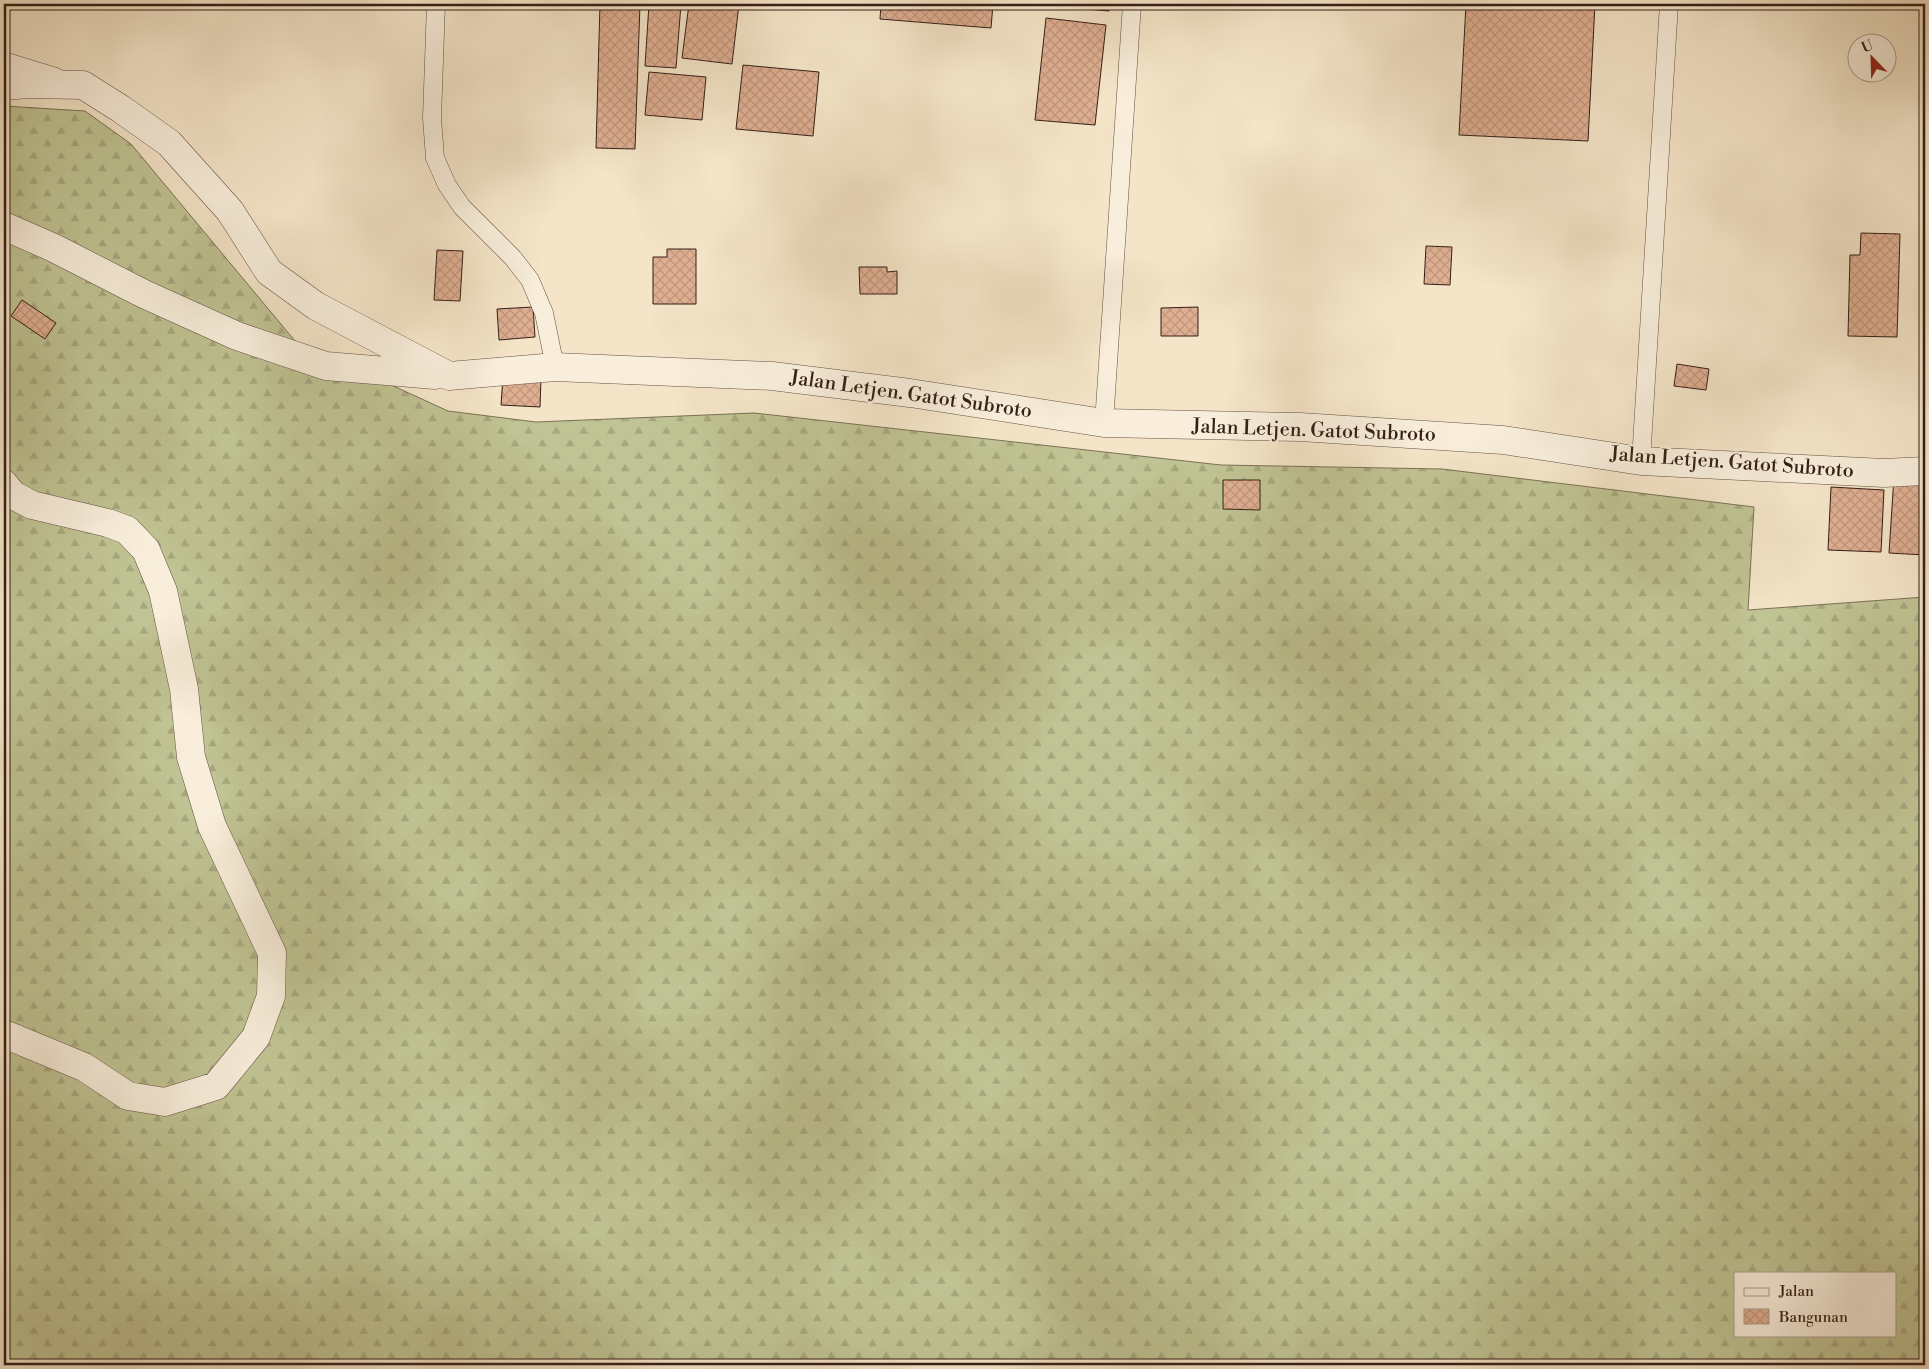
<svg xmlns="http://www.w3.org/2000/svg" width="1929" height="1369" font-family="'Libre Bodoni',serif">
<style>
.forest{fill:url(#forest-firs);stroke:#7a7155;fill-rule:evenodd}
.building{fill:url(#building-cross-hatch);stroke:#351f17}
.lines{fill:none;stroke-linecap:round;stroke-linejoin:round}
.service-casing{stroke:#655043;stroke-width:19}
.minor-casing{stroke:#655043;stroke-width:29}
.service{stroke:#f8eedb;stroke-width:18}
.minor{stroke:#f8eedb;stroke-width:28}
.labels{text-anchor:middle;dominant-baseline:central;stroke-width:4;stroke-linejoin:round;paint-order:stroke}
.street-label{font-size:20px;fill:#351f17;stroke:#f8eedb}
</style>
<defs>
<pattern id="forest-firs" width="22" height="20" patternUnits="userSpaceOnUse" patternTransform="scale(1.25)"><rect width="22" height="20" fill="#c0c393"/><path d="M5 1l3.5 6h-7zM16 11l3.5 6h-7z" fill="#a6a77e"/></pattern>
<pattern id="building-cross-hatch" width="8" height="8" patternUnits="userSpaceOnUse" patternTransform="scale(1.25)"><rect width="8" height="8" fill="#dfaf92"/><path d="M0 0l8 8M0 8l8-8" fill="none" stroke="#c0967d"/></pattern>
</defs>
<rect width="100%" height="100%" fill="#f4e5c8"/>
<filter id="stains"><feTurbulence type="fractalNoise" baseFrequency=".004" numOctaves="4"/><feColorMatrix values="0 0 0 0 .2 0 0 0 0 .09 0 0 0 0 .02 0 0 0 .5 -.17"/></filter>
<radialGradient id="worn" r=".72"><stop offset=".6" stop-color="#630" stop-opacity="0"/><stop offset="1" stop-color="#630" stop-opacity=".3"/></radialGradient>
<path class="forest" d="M 4,106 L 85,111 L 131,144 L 295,341 L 448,411 L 536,422 L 754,413 L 1221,465 L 1442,469 L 1754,507 L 1748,610 L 1925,597 L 1925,1365 L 4,1365 ZM 1735,1273 L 1895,1273 L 1895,1335 L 1735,1335 Z"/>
<path class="building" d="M 600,4 L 640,4 L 635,149 L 596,148 Z
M 649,4 L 681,4 L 676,68 L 645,66 Z
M 689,4 L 739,4 L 732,64 L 682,58 Z
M 881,4 L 993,4 L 991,28 L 880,19 Z
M 1032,4 L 1110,4 L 1109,11 Z
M 1466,4 L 1595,4 L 1588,141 L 1459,135 Z
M 1046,18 L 1106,25 L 1095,125 L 1035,120 Z
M 743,65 L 819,72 L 813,136 L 736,129 Z
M 649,72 L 706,77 L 702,120 L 645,115 Z
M 1861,233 L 1900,234 L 1897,337 L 1848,336 L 1850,255 L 1860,255 Z
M 1426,246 L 1452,247 L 1450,285 L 1424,284 Z
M 667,249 L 696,249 L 696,304 L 653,304 L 653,257 L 667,257 Z
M 437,250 L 463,251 L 460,301 L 434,300 Z
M 859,267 L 887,267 L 887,272 L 897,271 L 897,294 L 860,294 Z
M 22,300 L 56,323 L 45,339 L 11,316 Z
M 533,307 L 535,337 L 499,340 L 497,309 Z
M 1198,307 L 1198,336 L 1161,336 L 1161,308 Z
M 1677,364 L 1709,369 L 1706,390 L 1674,386 Z
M 503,376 L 541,378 L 540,407 L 501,405 Z
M 1894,477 L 1925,479 L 1925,555 L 1889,553 Z
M 1223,480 L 1260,480 L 1260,510 L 1223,509 Z
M 1831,487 L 1884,490 L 1881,552 L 1828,550 Z"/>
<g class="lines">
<defs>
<path id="service" d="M 436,4 L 432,118 L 435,158 L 447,185 L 462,207 L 513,258 L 530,280 L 544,313 L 555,367
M 4,61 L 56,77
M 1104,423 L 1132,4
M 1641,461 L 1669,4"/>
<path id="minor" d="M 4,86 L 28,84 L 83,85 L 121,109 L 169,143 L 230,211 L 269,272 L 316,306 L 449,376 L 555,367 L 772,376 L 910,393 L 1104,423 L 1300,427 L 1503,440 L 1641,461 L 1884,473 L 1925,471
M 4,226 L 54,248 L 144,294 L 237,336 L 326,366 L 435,375
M 4,484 L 13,495 L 32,505 L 108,523 L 127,530 L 146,550 L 163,591 L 184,689 L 191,757 L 212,826 L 272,953 L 271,996 L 256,1037 L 216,1086 L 165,1102 L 128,1096 L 84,1067 L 4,1034"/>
</defs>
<use href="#service" class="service-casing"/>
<use href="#minor" class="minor-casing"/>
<use href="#service" class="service"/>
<use href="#minor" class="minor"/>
</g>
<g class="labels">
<g class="street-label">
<text transform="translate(911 395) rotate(8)">Jalan Letjen. Gatot Subroto</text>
<text transform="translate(1314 431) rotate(2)">Jalan Letjen. Gatot Subroto</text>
<text transform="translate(1732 463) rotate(4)">Jalan Letjen. Gatot Subroto</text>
</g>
</g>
<rect width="1929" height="1369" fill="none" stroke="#f4e5c8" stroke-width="20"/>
<rect x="5" y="5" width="1919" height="1359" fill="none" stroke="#351f17" stroke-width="2.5"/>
<rect x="10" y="10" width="1909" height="1349" fill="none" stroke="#351f17"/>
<rect x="1734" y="1272" width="162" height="65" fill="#f8eedb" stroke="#aa9b8d"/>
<rect x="1744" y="1288" width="25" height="8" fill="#f8eedb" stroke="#aa9b8d"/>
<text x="1779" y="1296" font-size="15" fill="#351f17">Jalan</text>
<rect x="1744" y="1309" width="25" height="15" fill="url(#building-cross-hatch)" stroke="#aa9b8d"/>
<text x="1779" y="1322" font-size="15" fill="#351f17">Bangunan</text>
<g transform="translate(1872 58) rotate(337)"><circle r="24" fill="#f8eedb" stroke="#aa9b8d"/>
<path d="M0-4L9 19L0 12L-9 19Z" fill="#8f2418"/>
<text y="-8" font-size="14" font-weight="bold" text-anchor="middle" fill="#351f17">U</text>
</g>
<rect width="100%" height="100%" filter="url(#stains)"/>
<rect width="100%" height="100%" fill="url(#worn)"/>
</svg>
